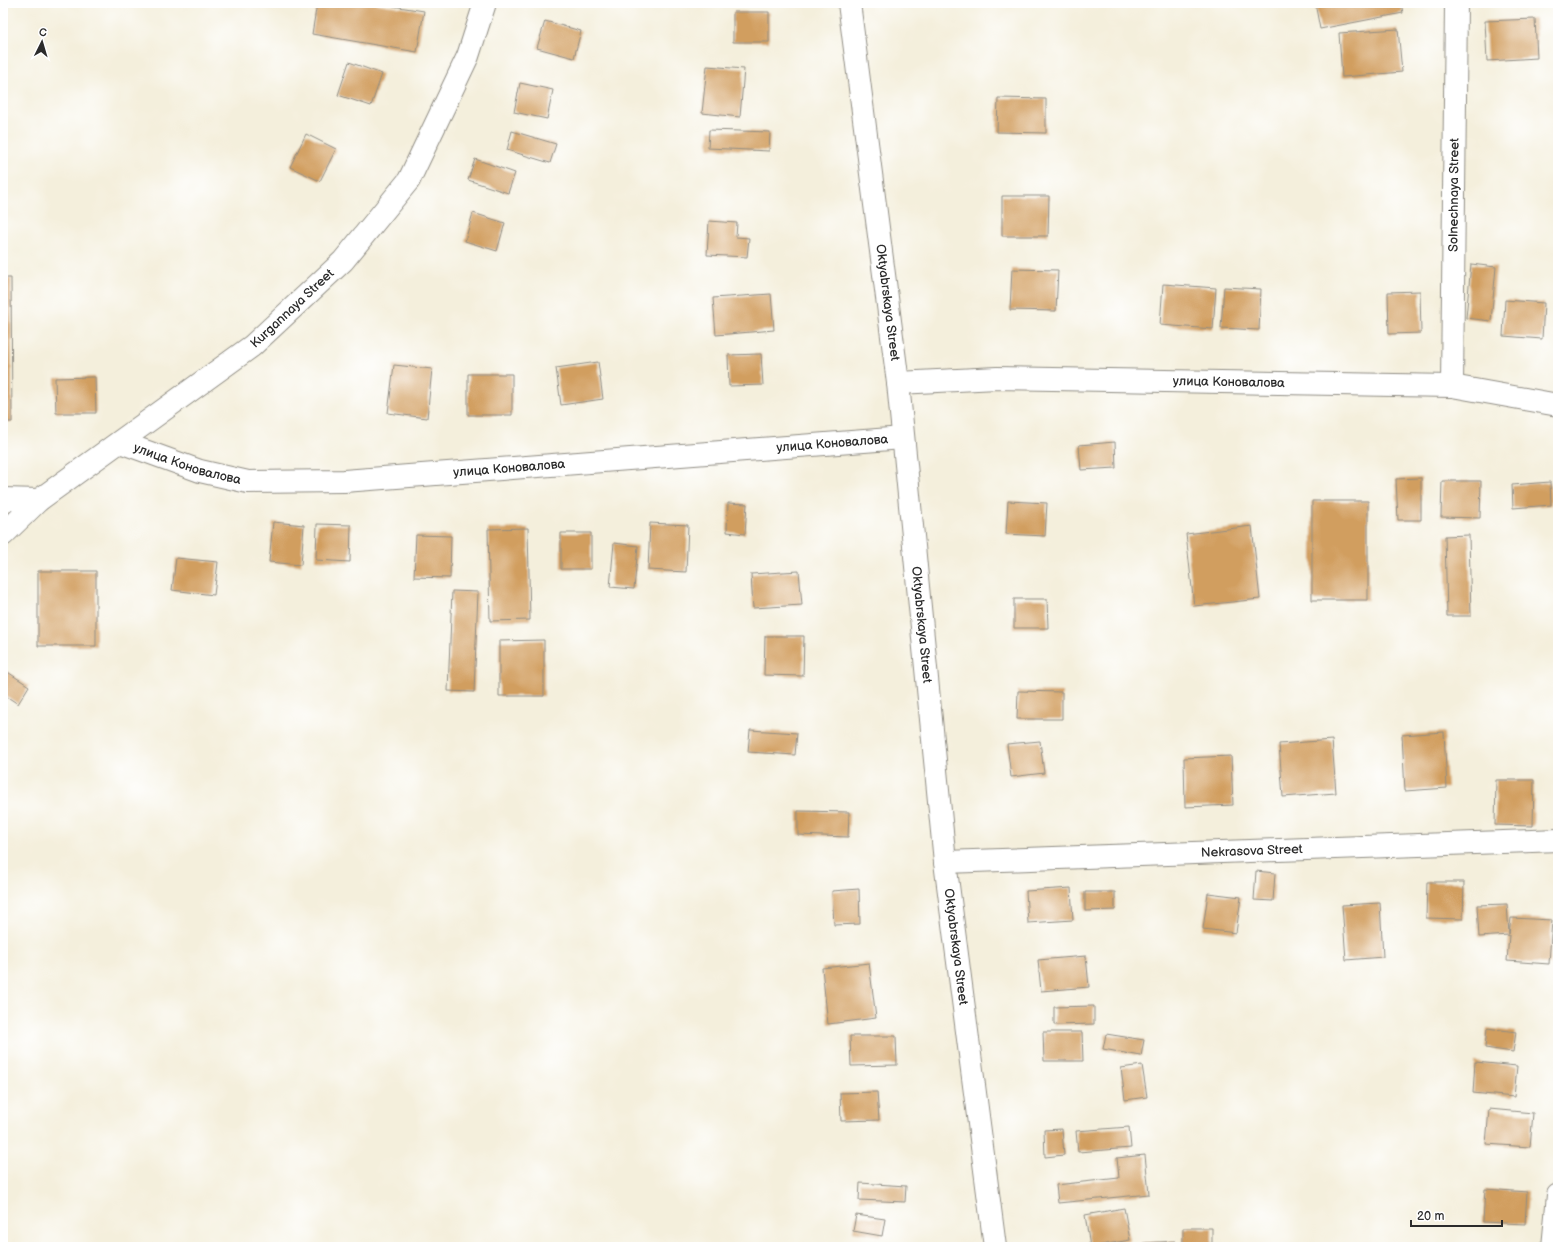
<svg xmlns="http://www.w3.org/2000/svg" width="1561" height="1250" font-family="'Balsamiq Sans',sans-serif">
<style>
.building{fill:#d19e5f}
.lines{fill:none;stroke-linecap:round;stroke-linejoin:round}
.street-casing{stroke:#908d84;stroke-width:24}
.secondary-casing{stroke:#908d84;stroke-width:24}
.primary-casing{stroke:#908d84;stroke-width:24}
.street{stroke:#fff;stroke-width:22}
.secondary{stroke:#fff;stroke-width:22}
.primary{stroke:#fff;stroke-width:22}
.labels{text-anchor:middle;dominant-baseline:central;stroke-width:4;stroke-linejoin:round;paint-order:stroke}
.street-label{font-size:13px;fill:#2b2b2b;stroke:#fff}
</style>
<rect width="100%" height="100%" fill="#fff"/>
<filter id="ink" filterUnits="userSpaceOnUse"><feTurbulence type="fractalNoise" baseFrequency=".025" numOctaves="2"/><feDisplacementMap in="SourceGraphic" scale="8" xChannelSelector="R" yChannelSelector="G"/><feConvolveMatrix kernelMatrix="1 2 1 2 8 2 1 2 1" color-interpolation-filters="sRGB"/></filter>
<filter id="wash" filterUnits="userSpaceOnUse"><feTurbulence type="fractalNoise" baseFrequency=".012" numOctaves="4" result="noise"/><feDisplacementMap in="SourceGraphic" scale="16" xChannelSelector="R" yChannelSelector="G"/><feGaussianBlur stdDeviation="0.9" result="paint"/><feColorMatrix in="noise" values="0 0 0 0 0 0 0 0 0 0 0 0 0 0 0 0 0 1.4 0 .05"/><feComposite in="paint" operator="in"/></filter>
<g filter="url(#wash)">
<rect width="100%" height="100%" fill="#f4efdc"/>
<g id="blocks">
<path class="building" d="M 317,3 L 374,3 L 424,11 L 417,52 L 312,34 Z
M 1315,3 L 1401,3 L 1403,13 L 1320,29 Z
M 733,12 L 769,12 L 769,42 L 733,42 Z
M 1535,19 L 1537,58 L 1487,61 L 1485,21 Z
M 545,21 L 581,31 L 574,58 L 537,48 Z
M 1398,29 L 1402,72 L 1342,77 L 1339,33 Z
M 349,62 L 382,74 L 371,106 L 338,95 Z
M 707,66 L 744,69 L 740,117 L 702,113 Z
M 520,83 L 553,90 L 547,119 L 514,112 Z
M 998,98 L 1046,99 L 1046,133 L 997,132 Z
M 709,130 L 770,132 L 769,151 L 708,148 Z
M 512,131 L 556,144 L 550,163 L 507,150 Z
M 306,134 L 336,149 L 320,181 L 290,167 Z
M 475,159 L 515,173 L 508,193 L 468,180 Z
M 1002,196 L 1049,196 L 1048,236 L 1002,236 Z
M 473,213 L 505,223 L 497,251 L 465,241 Z
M 709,221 L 737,223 L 736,237 L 749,238 L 747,257 L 707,255 Z
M 1471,264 L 1496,267 L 1491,321 L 1466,318 Z
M 1012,269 L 1058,270 L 1056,311 L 1010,310 Z
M 3,278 L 11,278 L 12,422 L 3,422 Z
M 1163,284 L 1216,288 L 1213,329 L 1160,325 Z
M 1224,287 L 1261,289 L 1259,330 L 1221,328 Z
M 1420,291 L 1421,333 L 1389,334 L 1388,292 Z
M 771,294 L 774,330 L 716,335 L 713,298 Z
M 1505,300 L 1544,303 L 1542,339 L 1503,336 Z
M 761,354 L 763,385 L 729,386 L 728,355 Z
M 598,362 L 603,399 L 561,405 L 556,368 Z
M 394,365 L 432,369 L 427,418 L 388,413 Z
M 468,374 L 512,374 L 512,415 L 468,415 Z
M 95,377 L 96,413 L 56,413 L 55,378 Z
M 1115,442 L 1116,468 L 1081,470 L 1079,445 Z
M 1421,478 L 1421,520 L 1398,520 L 1396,479 Z
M 1442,481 L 1481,481 L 1480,518 L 1441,517 Z
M 1550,482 L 1551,505 L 1513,508 L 1512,485 Z
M 1008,501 L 1047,503 L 1045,536 L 1006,534 Z
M 1312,501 L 1368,501 L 1368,600 L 1312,600 Z
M 728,503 L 747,504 L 745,534 L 727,532 Z
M 273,522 L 304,525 L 301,565 L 269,562 Z
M 650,523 L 688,525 L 686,572 L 648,570 Z
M 317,524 L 351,525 L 350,562 L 316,560 Z
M 1252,526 L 1260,599 L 1194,606 L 1186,534 Z
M 528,528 L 530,620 L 490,621 L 488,529 Z
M 561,533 L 591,533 L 591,569 L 561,569 Z
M 416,535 L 451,536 L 450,578 L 414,577 Z
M 1469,535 L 1471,616 L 1447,616 L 1445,536 Z
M 614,543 L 638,546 L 634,589 L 610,587 Z
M 176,558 L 218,562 L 214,595 L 172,590 Z
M 38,571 L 96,571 L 96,646 L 38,646 Z
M 799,571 L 802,605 L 753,608 L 751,574 Z
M 452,591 L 478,592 L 474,692 L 448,691 Z
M 1014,599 L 1047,599 L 1048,628 L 1014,628 Z
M 765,636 L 804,636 L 803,676 L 764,675 Z
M 544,640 L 544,696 L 499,696 L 499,641 Z
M 3,669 L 29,686 L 18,704 L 3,694 Z
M 1018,691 L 1062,692 L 1062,719 L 1017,719 Z
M 750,730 L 797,733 L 795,755 L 748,752 Z
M 1444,732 L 1447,788 L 1405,791 L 1402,735 Z
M 1332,740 L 1336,793 L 1283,797 L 1279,744 Z
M 1040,741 L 1044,773 L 1011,777 L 1007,744 Z
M 1231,756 L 1233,805 L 1185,807 L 1184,758 Z
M 1496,780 L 1534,780 L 1533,826 L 1495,825 Z
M 798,811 L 849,812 L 848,837 L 798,835 Z
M 1256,871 L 1275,873 L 1273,901 L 1254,900 Z
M 1427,882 L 1464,882 L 1463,919 L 1426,918 Z
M 1071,888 L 1073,920 L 1028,923 L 1026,891 Z
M 859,889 L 860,924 L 834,925 L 832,891 Z
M 1085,892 L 1115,892 L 1115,910 L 1085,911 Z
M 1208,893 L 1241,897 L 1236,933 L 1203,929 Z
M 1380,903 L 1383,957 L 1346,960 L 1342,905 Z
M 1507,904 L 1509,934 L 1511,918 L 1552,920 L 1549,964 L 1507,961 L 1509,935 L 1479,937 L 1477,905 Z
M 1086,956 L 1089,987 L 1041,991 L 1038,960 Z
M 869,963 L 876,1018 L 828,1024 L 822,968 Z
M 1094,1006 L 1094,1024 L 1054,1025 L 1054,1007 Z
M 1487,1028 L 1516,1032 L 1513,1052 L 1485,1048 Z
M 1043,1032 L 1082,1032 L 1083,1061 L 1044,1061 Z
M 1106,1034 L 1144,1040 L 1141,1056 L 1103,1049 Z
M 850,1036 L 896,1036 L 897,1065 L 851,1066 Z
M 1475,1062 L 1517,1066 L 1514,1097 L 1473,1093 Z
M 1142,1065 L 1147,1097 L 1125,1100 L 1121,1068 Z
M 877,1092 L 879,1120 L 841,1121 L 840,1093 Z
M 1489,1109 L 1533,1113 L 1530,1147 L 1486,1144 Z
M 1129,1127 L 1131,1148 L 1078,1152 L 1076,1131 Z
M 1062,1129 L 1064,1155 L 1045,1157 L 1044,1130 Z
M 1145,1155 L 1149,1194 L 1058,1203 L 1056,1185 L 1119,1178 L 1117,1158 Z
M 860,1183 L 906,1186 L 905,1202 L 859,1200 Z
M 1485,1189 L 1527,1192 L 1525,1224 L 1483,1222 Z
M 1124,1208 L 1130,1240 L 1090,1247 L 1085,1215 Z
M 856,1215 L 885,1219 L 882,1236 L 853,1231 Z
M 1183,1228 L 1212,1228 L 1212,1247 L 1183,1246 Z
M 1175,1241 L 1175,1247 L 1143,1247 L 1143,1243 Z
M 880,1244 L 914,1244 L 914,1247 L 880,1247 Z"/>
</g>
</g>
<g filter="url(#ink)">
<use href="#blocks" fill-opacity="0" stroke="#908d84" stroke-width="1"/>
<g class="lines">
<defs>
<g id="street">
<path id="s1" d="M 898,383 L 997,378 L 1452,386 L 1558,405"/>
<path id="s2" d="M 1452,386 L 1456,3"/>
<path id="s3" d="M 120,442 L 200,471 L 248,482 L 344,481 L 903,438"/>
<path d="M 3,499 L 39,500"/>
<path id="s4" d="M 945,862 L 1558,840"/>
<path d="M 1553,1247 L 1558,1195"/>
</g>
<g id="secondary">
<path id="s5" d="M 849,3 L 898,383 L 945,862 L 995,1247"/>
</g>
<g id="primary">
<path id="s6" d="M 3,535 L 39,500 L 252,346 L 343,261 L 409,180 L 468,56 L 485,3"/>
</g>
</defs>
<use href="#street" class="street-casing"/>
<use href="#secondary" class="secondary-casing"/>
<use href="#primary" class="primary-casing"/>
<use href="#street" class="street"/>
<use href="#secondary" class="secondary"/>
<use href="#primary" class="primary"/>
</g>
</g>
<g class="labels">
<g class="street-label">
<text stroke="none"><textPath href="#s2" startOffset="191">Solnechnaya Street</textPath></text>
<text stroke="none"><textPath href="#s5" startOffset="302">Oktyabrskaya Street</textPath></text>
<text stroke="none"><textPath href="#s6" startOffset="368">Kurgannaya Street</textPath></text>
<text stroke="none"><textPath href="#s1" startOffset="331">улица Коновалова</textPath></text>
<text stroke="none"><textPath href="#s3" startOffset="720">улица Коновалова</textPath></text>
<text stroke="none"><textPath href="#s3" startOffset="71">улица Коновалова</textPath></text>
<text stroke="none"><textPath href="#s3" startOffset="396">улица Коновалова</textPath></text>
<text stroke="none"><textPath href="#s5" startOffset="626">Oktyabrskaya Street</textPath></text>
<text stroke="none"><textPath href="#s4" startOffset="307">Nekrasova Street</textPath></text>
<text stroke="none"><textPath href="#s5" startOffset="950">Oktyabrskaya Street</textPath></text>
</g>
</g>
<rect width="1561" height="1250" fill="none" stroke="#fff" stroke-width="16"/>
<g transform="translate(42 42) rotate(5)" stroke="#ffffff" stroke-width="3" paint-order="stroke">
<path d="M0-3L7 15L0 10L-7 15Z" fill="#2b2b2b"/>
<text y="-6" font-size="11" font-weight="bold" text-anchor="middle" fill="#2b2b2b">С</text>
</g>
<path d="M1411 1220v6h91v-6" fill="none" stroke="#2b2b2b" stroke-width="2"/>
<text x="1417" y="1220" font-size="12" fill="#2b2b2b" stroke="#ffffff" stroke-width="3" paint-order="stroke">20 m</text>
</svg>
